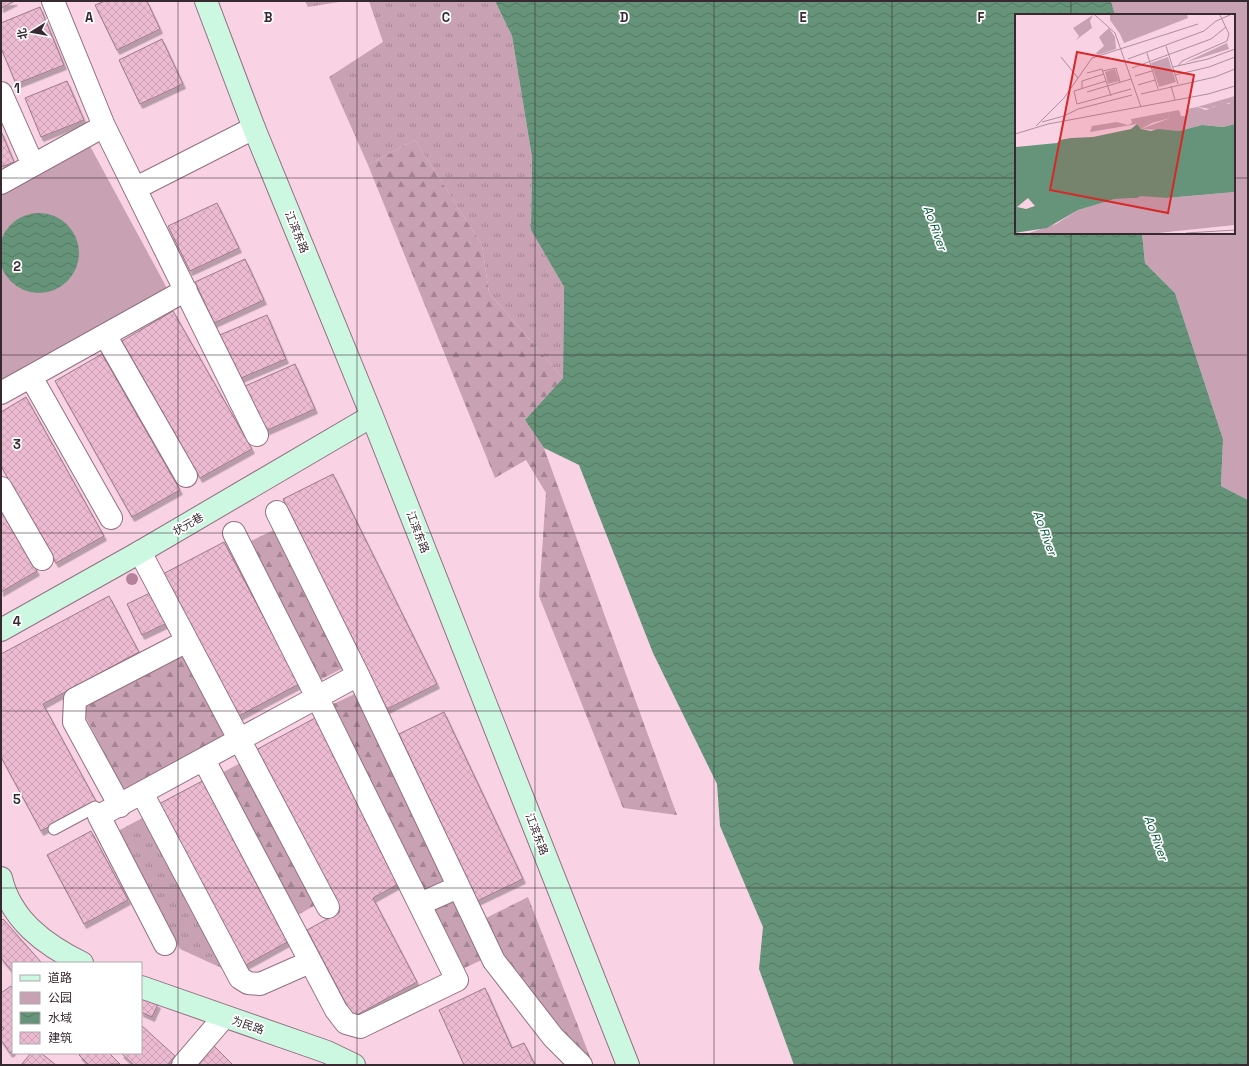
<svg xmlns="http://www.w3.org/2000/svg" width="1249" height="1066" font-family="'Space Grotesk','Noto Sans SC',sans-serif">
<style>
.grass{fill:url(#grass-tufts)}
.forest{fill:url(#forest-firs)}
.park{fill:#c8a2b3}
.water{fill:url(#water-waves)}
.building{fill:url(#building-cross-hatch);stroke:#9b7989;filter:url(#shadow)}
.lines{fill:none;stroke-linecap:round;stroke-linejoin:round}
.lane-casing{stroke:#927080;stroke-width:13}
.street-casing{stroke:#927080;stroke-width:24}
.secondary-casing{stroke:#927080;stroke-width:24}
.lane{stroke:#fff;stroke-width:11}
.street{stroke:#fff;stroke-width:22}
.secondary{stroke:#ccf8e2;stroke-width:22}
.tree{fill:#b5829b}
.grid{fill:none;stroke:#372930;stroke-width:1;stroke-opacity:0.55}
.labels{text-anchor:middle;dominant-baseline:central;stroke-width:3.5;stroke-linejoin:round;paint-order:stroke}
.street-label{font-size:11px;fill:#372930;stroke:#fff}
.water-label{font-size:12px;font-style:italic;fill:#035a37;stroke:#fff}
.inset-road{fill:none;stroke:#ab8f9c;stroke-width:1}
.view{fill:#d62828;fill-opacity:0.15;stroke:#d62828;stroke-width:2}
.inset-edge{fill:none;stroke:#372930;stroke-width:2}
.grid-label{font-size:13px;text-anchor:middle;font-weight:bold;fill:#372930;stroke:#fff;stroke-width:3.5;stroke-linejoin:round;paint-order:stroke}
</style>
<defs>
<pattern id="grass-tufts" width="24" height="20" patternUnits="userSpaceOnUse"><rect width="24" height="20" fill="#c8a2b3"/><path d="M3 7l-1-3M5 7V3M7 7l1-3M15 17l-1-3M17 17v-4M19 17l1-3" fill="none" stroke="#a38492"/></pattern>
<pattern id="forest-firs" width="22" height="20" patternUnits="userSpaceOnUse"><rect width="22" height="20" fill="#c8a2b3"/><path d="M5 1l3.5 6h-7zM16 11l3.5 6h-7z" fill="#a38492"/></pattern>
<pattern id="water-waves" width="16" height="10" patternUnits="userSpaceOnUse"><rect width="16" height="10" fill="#66947a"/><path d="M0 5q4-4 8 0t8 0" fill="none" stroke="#557964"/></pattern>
<pattern id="building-cross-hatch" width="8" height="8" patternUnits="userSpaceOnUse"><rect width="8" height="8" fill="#ecbbd2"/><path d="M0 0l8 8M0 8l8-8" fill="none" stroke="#cba1b5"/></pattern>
<filter id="shadow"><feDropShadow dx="2.5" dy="4.5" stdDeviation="0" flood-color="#0004"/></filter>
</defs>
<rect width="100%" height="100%" fill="#f9d3e4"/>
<path class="grass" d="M 305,1 L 345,1 L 308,7 Z
M 369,1 L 495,1 L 512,36 L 532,157 L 531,230 L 564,287 L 563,378 L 489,293 L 482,245 L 415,140 L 368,165 L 329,77 L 383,42 Z
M 146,816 L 226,970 L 180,949 L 118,831 Z"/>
<path class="forest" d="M 415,140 L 482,245 L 489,293 L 563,378 L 525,420 L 544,448 L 677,815 L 623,808 L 539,596 L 546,493 L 526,460 L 495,478 L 368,165 Z
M 278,528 L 345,667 L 318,681 L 251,541 Z
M 184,652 L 228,738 L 124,792 L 80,706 Z
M 357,693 L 446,879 L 420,892 L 331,705 Z
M 244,761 L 321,902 L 296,916 L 218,775 Z
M 528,897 L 592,1062 L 551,1018 L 504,956 L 486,918 Z
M 457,898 L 484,959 L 460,970 L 432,910 Z"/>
<path class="park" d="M 1111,1 L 1248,1 L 1248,500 L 1221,486 L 1223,439 L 1175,293 L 1145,263 L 1142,233 L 1234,233 L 1234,15 L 1115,15 Z
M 90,146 L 168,290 L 1,381 L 1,194 Z"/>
<path class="water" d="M 495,1 L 1111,1 L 1115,15 L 1016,15 L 1016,233 L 1142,233 L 1145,263 L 1175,293 L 1223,439 L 1221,486 L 1248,500 L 1248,1065 L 794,1065 L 759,969 L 763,927 L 720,826 L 717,784 L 653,653 L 579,465 L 544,448 L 525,420 L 563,378 L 564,287 L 531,230 L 532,157 L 512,36 Z
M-1 253a40 40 0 1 1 80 0a40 40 0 1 1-80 0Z"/>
<path class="building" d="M 1,1 L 15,1 L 1,8 Z
M 105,1 L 147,1 L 160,29 L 117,50 L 95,5 Z
M 40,7 L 64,65 L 16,84 L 1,48 L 1,23 Z
M 162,39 L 183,84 L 140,104 L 119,60 Z
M 67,81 L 84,120 L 41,137 L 25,98 Z
M 1,131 L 14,162 L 1,167 Z
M 217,203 L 239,248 L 190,271 L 168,226 Z
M 245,259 L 264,300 L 214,323 L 195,282 Z
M 173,311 L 252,449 L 200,478 L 122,341 Z
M 267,315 L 286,359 L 234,381 L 215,337 Z
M 102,354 L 180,490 L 132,517 L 55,381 Z
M 295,364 L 315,409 L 263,432 L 243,387 Z
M 26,397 L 104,536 L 56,563 L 1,466 L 1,412 Z
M 333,474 L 437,684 L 387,709 L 283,499 Z
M 1,510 L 37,571 L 1,592 Z
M 224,542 L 299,684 L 235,718 L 161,575 Z
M 152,592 L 167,623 L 142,635 L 127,604 Z
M 109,596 L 139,652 L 43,704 L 96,801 L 41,831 L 1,757 L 1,654 Z
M 444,712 L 523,879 L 477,901 L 399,734 Z
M 315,718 L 402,882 L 373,898 L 417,982 L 353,1017 L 307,930 L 340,912 L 254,751 Z
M 206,779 L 291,940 L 244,966 L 157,805 Z
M 91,831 L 128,900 L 84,924 L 47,855 Z
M 3,919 L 41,962 L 40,963 L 13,963 L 13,972 L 1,958 L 1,921 Z
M 11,986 L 13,989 L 13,1051 L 10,1053 L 1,1040 L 1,1031 L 4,1029 L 1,1025 L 1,993 Z
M 485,988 L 512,1048 L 524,1043 L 535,1065 L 464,1065 L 439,1010 Z
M 141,996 L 158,1004 L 152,1017 L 141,1012 Z
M 141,1025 L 175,1056 L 167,1065 L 134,1065 L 121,1053 L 141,1053 Z
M 211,1043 L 233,1065 L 189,1065 Z
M 31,1053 L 41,1053 L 56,1065 L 21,1065 Z
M 81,1053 L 109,1053 L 120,1064 L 89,1065 L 79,1055 Z"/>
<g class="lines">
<defs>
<path id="lane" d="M 54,829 L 95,807 L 99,816"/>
<path id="street" d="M 53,1 L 104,126 L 257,435
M 1,93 L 33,165
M 1,183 L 104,126
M 136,188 L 254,128
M 105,335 L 186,476
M 31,377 L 111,518
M 1,393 L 186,290
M 1,488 L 42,559
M 277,512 L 358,675 L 494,961 L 553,1037 L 581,1065
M 140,552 L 328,907
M 204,760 L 336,1010 L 346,1023 L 360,1027 L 457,980 L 317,697 L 234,533
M 142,793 L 240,978 L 248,983 L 260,984 L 310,962
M 120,806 L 74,722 L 75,699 L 187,641
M 420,904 L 458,887
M 165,944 L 99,816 L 358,675
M 183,1065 L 224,1017"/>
<path id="secondary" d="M 206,1 L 254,128 L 372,416 L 628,1065
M 1,630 L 140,552 L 372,416
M 1,878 C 11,920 45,945 82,963
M 141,987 L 327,1052 L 354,1065"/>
</defs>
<use href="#lane" class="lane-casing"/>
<use href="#street" class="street-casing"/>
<use href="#secondary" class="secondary-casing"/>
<use href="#lane" class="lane"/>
<use href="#street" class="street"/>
<use href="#secondary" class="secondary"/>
</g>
<circle class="tree" cx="132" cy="579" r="6"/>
<path class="grid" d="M 178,1 L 178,1065M 357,1 L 357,1065M 535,1 L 535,1065M 714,1 L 714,1065M 892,1 L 892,1065M 1071,1 L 1071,15M 1,178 L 1016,178M 1234,178 L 1248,178M 1071,233 L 1071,1065M 1,355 L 1248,355M 1,533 L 1248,533M 1,711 L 1248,711M 1,888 L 1248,888"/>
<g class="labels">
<g class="street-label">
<text transform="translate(297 232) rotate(68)">江滨东路</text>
<text transform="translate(188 524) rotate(-30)">状元巷</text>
<text transform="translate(418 532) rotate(69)">江滨东路</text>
<text transform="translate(537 834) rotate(69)">江滨东路</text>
<text transform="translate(248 1025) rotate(19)">为民路</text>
</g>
<g class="water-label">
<text transform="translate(935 228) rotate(70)">Ao River</text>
<text transform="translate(1045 533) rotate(70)">Ao River</text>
<text transform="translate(1156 838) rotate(70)">Ao River</text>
</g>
</g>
<g transform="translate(1015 14)">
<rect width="220" height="220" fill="#f9d3e4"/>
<path d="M 220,85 L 220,110 L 208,113 L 187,111 L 164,117 L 126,115 L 155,104 L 153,98 L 164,96 L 166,102 L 171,102 L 172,95 L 182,93 L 191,96 L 209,89 L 214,90 Z" fill="#c8a2b3"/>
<path d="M 212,29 L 214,35 L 169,49 ZM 100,55 L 104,67 L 93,70 L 90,58 ZM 220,82 L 218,88 L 197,93 L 197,95 L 182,93 ZM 153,98 L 155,104 L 137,109 L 126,115 L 122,110 L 75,118 L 77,112 L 102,108 L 113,111 L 117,109 L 116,105 Z" fill="#c8a2b3"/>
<path d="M 78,1 L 75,7 L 77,14 L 61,26 L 64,22 L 58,14 ZM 95,1 L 172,1 L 173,4 L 109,29 L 105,20 L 95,6 ZM 94,14 L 100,23 L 101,35 L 83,41 L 81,39 L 89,32 L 84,23 ZM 153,43 L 161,68 L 144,73 L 136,49 ZM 220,178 L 220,211 L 143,219 L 0,219 L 14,219 L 41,210 L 63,196 L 100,185 L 122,184 L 126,181 L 151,184 Z" fill="#c8a2b3"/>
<path d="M 122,110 L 126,115 L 136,117 L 143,115 L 164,117 L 187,111 L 208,113 L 220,110 L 220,178 L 151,184 L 126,182 L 122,184 L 100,185 L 63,196 L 32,214 L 0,219 L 0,133 L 42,129 L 45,126 L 56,124 L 78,123 L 116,115 ZM 13,184 L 20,192 L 11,195 L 2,193 Z" fill="#66947a" fill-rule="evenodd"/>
<path class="inset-road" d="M 80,1 L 100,19 L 126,93M 151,32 L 163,70M 132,39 L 143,75M 46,43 L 63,64M 113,45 L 189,17 L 201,7 L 215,1M 163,52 L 167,47 L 212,27 L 214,20 L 205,1M 158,53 L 193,45 L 220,35M 117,54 L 196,25 L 211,13M 88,57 L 101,54 L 105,68M 72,59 L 87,55 L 96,82M 160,61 L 194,53 L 220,43M 120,62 L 137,57M 91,67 L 59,77 L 62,90 L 116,75M 123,71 L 140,66M 156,72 L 160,86M 67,75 L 67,67 L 89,60M 72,78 L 116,65M 126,80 L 200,63 L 220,55M 27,108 L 49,102 L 63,95 L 117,81M 21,112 L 49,84 L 77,44 L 183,10M 0,120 L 33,110 L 193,80 L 220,72M 171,219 L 220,216"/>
<path class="view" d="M 62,38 L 179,61 L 153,199 L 35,176 Z"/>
<rect width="220" height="220" class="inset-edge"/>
</g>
<g class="grid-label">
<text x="89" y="22">A</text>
<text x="268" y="22">B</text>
<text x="446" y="22">C</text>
<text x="624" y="22">D</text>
<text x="803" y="22">E</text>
<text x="981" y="22">F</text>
<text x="17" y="93">1</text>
<text x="17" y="271">2</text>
<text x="17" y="449">3</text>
<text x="17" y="626">4</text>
<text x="17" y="804">5</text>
</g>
<rect width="1249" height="1066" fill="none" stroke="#372930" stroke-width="4"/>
<rect x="12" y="962" width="130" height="92" fill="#ffffff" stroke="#afa9ac"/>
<rect x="20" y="975" width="20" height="6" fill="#ccf8e2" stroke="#afa9ac"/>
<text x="48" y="982" font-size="12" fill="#372930">道路</text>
<rect x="20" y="992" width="20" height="12" fill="#c8a2b3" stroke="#afa9ac"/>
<text x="48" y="1002" font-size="12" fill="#372930">公园</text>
<rect x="20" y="1012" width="20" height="12" fill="url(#water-waves)" stroke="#afa9ac"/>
<text x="48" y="1022" font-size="12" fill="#372930">水域</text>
<rect x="20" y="1032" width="20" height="12" fill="url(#building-cross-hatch)" stroke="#afa9ac"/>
<text x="48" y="1042" font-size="12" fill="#372930">建筑</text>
<g transform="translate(32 32) rotate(259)" stroke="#ffffff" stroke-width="3" paint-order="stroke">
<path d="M0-3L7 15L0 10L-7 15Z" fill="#372930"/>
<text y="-6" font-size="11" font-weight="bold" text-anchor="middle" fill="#372930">北</text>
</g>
</svg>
